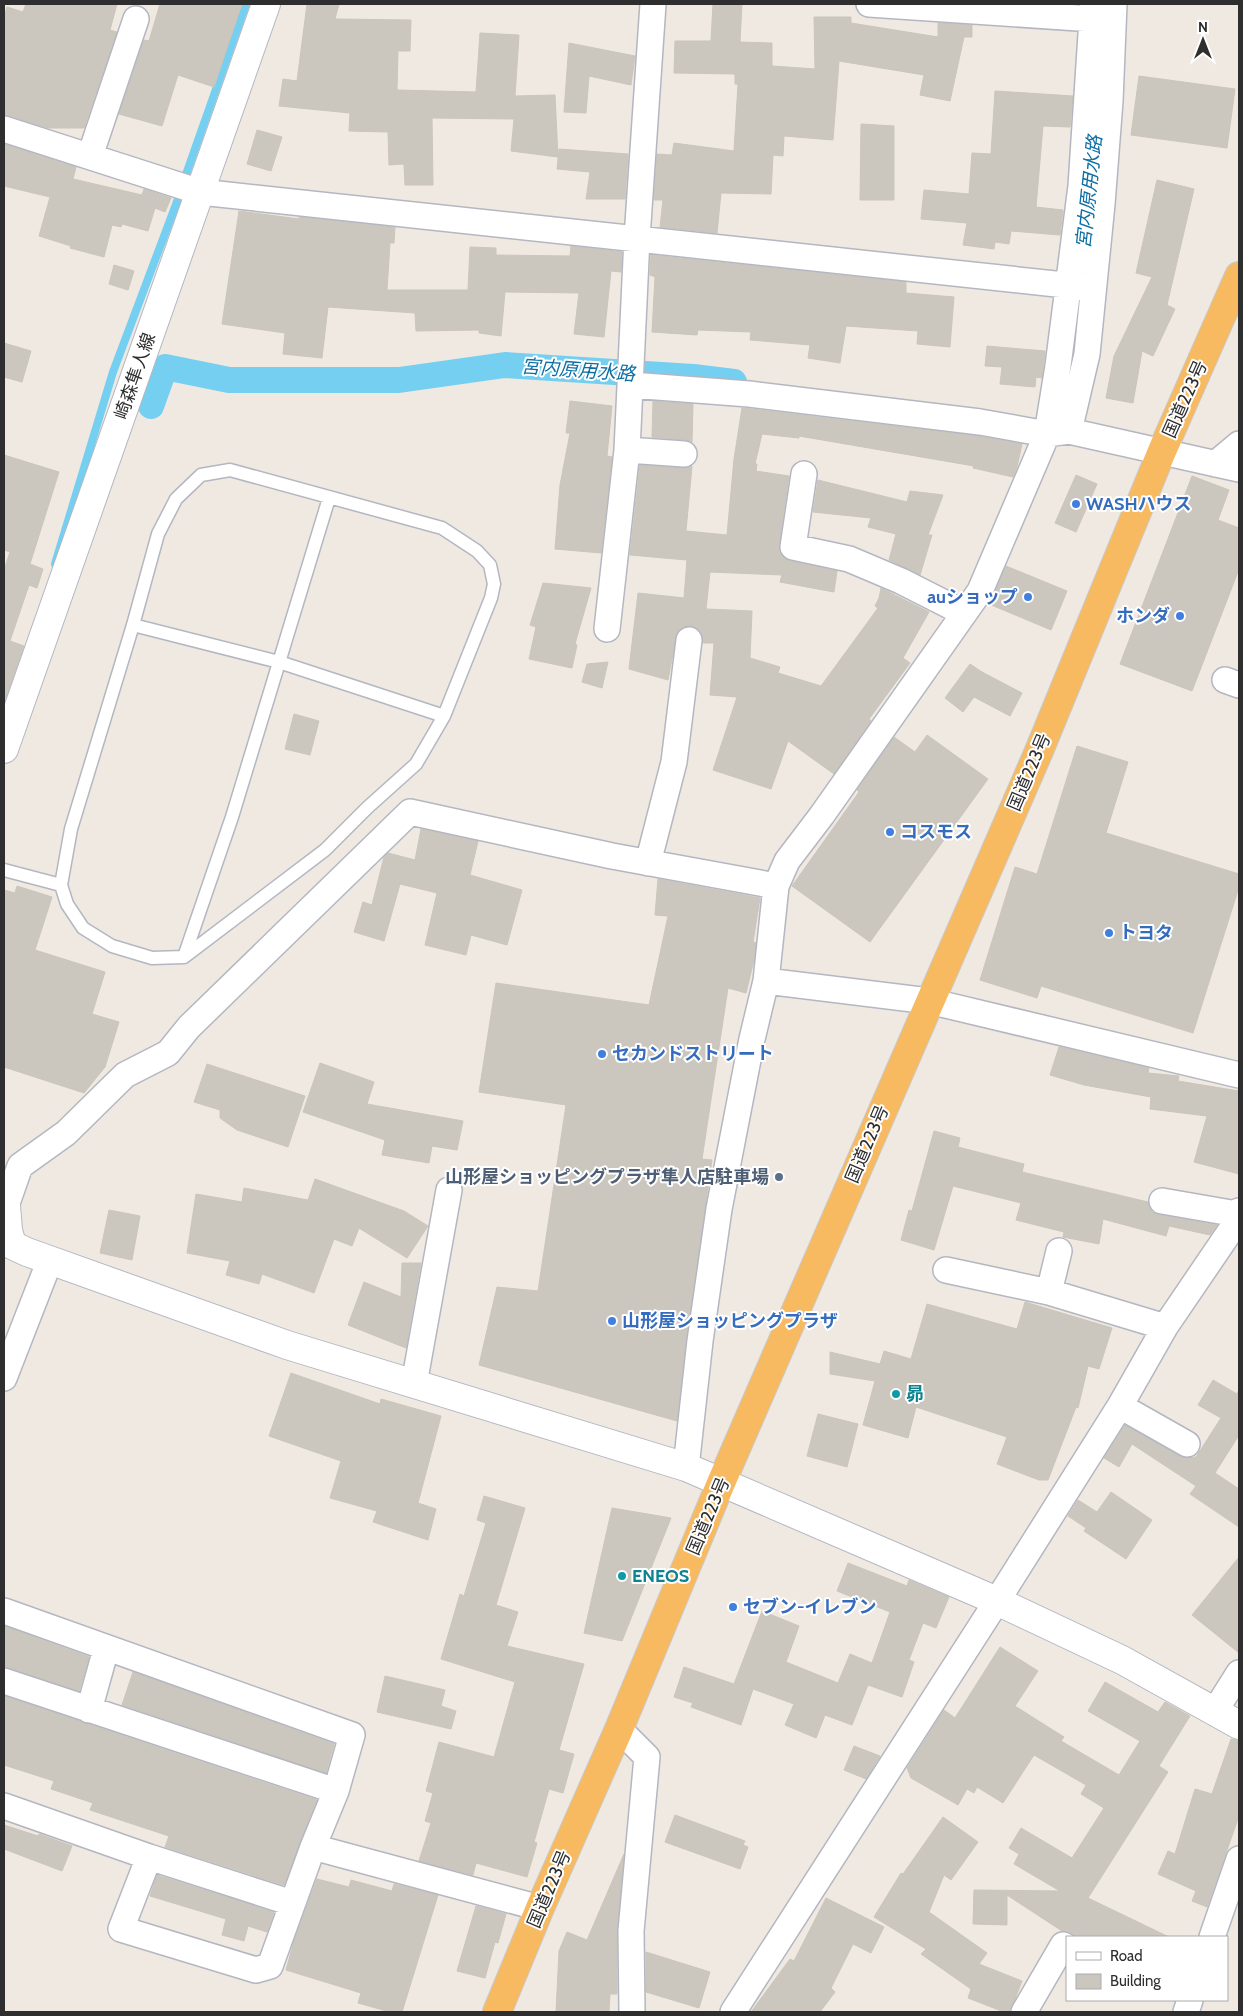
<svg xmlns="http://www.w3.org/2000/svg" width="1243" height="2016" font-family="Cabin,'Noto Sans JP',sans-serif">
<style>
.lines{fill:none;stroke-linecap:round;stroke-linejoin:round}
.stream{stroke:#75cff0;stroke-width:8}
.canal{stroke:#75cff0;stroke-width:26}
.building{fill:#cbc7bf;stroke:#cbc5ba}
.service-casing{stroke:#b4b7c1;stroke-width:15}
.minor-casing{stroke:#b4b7c1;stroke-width:28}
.tertiary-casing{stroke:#b4b7c1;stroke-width:30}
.secondary-casing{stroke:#b4b7c1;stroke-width:30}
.trunk-casing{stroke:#c9c9c9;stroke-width:30}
.service{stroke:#fff;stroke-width:12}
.minor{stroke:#fff;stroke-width:25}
.tertiary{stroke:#fff;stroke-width:28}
.secondary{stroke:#fff;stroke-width:28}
.trunk{stroke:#f8ba60;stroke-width:28}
.shop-dot{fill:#3f7fe0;stroke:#fff;stroke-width:2}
.service-dot{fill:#5c6f8a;stroke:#fff;stroke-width:2}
.culture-dot{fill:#0f9aa8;stroke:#fff;stroke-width:2}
.labels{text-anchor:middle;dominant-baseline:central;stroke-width:4;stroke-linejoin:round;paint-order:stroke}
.street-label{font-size:18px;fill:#2e2e2e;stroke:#fff}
.shop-label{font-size:18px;font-weight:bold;fill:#366cbe;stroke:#fff;text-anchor:start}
.service-label{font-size:18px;font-weight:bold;fill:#4e5e75;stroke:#fff;text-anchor:end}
.culture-label{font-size:18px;font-weight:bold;fill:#0d838f;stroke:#fff;text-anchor:start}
.water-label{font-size:19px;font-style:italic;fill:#0d6fa3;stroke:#fff}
</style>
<rect width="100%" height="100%" fill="#efe9e1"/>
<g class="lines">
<path class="stream" d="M 184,180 L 246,4
M 55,564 L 113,372 L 178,199"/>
<path class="canal" d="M 151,406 L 165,367 L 229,380 L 399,380 L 505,365 L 693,377 L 734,382"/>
</g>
<path class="building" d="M 26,4 L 117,4 L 110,30 L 117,32 L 84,128 L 48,128 L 4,115 L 4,18 L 7,7 L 23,12 Z
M 160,4 L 242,4 L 214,87 L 178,75 L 162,126 L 119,114 L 144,40 L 149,41 Z
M 307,4 L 339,4 L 335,19 L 411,20 L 410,51 L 398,51 L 397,90 L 476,92 L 480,33 L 519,35 L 515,96 L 555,95 L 558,157 L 511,151 L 514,119 L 432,118 L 433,185 L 405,185 L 404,164 L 389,165 L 388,132 L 349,131 L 350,113 L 279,106 L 283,79 L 297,81 Z
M 713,4 L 742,4 L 740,42 L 772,43 L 772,66 L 815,69 L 814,17 L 851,17 L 851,23 L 938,37 L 938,23 L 972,25 L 972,37 L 964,37 L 950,101 L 920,95 L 924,75 L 839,61 L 833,140 L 784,136 L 783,156 L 773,155 L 771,194 L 721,193 L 717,233 L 660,227 L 663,200 L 654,200 L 657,154 L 672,155 L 674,143 L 734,151 L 738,84 L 735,84 L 735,74 L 674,73 L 675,41 L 711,41 Z
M 569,43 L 635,56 L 631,85 L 589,76 L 586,113 L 564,112 Z
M 1139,76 L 1235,89 L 1227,148 L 1131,135 Z
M 995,91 L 1073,96 L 1070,127 L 1043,126 L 1036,207 L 1063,210 L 1060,235 L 1011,231 L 1009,244 L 995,242 L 994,249 L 963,245 L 967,223 L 921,219 L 924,190 L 969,194 L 972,153 L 991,154 Z
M 861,124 L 894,126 L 894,200 L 860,200 Z
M 257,130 L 282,137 L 271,171 L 247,164 Z
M 4,144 L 76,167 L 73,179 L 142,195 L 144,189 L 171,198 L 165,212 L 155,208 L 148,231 L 122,224 L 121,227 L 112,225 L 104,257 L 70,248 L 71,246 L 39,236 L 50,197 L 4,186 Z
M 559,149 L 628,154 L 625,199 L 586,199 L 590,172 L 557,169 Z
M 1157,180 L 1194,189 L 1167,305 L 1175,309 L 1153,356 L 1142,351 L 1133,403 L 1106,398 L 1114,356 L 1152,277 L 1136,273 Z
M 239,211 L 299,219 L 299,217 L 395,227 L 394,243 L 390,243 L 387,290 L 468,290 L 470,247 L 496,248 L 496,255 L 570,256 L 571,246 L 622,252 L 621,272 L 611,271 L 604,337 L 574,334 L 579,293 L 505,292 L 501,336 L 479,333 L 479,330 L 416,331 L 415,313 L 328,307 L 322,358 L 283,354 L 285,333 L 222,324 Z
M 651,255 L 906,282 L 906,293 L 954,297 L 950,347 L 917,344 L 918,331 L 846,326 L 840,363 L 808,358 L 810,345 L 750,340 L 751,332 L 698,330 L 697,335 L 652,332 L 655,277 L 650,275 Z
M 114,265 L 134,271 L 128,290 L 109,284 Z
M 4,343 L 31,351 L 22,382 L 4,377 Z
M 987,346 L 1045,351 L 1042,378 L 1036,377 L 1035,387 L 1000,384 L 1002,367 L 985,366 Z
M 570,401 L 612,406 L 607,456 L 612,457 L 601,553 L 555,549 L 560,485 L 570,433 L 566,433 Z
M 653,401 L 693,404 L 692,442 L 685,440 L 652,437 Z
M 742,408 L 978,436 L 1022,444 L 1017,467 L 1013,477 L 973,468 L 974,466 L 799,436 L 799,438 L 762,434 L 755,464 L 757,464 L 756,471 L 789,476 L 779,545 L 780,552 L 784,558 L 790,561 L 837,571 L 834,592 L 780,582 L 782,575 L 710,572 L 706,609 L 752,611 L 750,658 L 780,667 L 778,673 L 821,686 L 878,608 L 875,606 L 879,598 L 881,588 L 929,612 L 903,658 L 910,663 L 869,719 L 871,721 L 834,774 L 788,741 L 771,789 L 713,770 L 737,697 L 710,695 L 714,643 L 703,643 L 702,635 L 698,629 L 690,626 L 683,627 L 677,632 L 668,680 L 629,669 L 638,593 L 684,598 L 687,560 L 630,555 L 640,465 L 683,468 L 692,466 L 686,531 L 727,535 L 734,459 Z
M 4,455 L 59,472 L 30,564 L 43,569 L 37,588 L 29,585 L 10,641 L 24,646 L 4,703 L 4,570 L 10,552 L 4,550 Z
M 1076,475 L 1097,484 L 1076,532 L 1055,523 Z
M 1192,476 L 1229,490 L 1218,520 L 1239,528 L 1239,569 L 1192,691 L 1120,664 Z
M 818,480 L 907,502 L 910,491 L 943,495 L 928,535 L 932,535 L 920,575 L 889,560 L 896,534 L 868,527 L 871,518 L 813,512 Z
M 1006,566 L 1067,591 L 1051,630 L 989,604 Z
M 543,583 L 591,588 L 575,644 L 577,645 L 572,668 L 529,659 L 536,627 L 530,625 Z
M 608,662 L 602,688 L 582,682 L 587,664 Z
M 970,664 L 982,672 L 1022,693 L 1010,716 L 974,697 L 963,712 L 945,698 Z
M 294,714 L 319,721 L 310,755 L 285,749 Z
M 927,735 L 988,779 L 870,942 L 792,886 L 859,792 L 857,790 L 894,737 L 915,752 Z
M 1077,746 L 1128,762 L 1106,833 L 1239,874 L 1239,887 L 1193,1033 L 1041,986 L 1037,998 L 980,980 L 1015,867 L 1037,874 Z
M 421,829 L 478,841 L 470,875 L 522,890 L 507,945 L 471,935 L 466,955 L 425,945 L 437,893 L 400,884 L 384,941 L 354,932 L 363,902 L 372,905 L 384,857 L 388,853 L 415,860 Z
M 658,879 L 760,898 L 753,942 L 756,943 L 754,960 L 746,993 L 728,988 L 702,1159 L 712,1160 L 686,1339 L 677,1421 L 479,1365 L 497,1287 L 538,1291 L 566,1105 L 479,1092 L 496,983 L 649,1005 L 668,916 L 655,915 Z
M 17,886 L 52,897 L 35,950 L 105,972 L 92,1014 L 119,1022 L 105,1067 L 84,1093 L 4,1067 L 4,890 L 15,893 Z
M 1059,1047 L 1149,1068 L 1148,1073 L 1179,1076 L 1178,1081 L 1239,1091 L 1239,1174 L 1194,1162 L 1207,1116 L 1150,1109 L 1151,1097 L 1084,1085 L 1050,1075 Z
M 320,1063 L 374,1082 L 367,1104 L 463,1121 L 457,1150 L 432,1146 L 429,1163 L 382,1155 L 385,1140 L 303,1112 Z
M 207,1064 L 305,1096 L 288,1147 L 237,1130 L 220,1118 L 220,1110 L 194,1102 Z
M 934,1131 L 960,1138 L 958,1147 L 1024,1164 L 1022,1172 L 1148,1202 L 1152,1212 L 1160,1215 L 1217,1225 L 1210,1235 L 1169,1226 L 1166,1236 L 1103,1219 L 1099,1244 L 1063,1237 L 1064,1232 L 1016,1220 L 1021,1203 L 953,1186 L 934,1250 L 901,1240 L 909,1210 L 912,1211 Z
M 315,1179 L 404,1211 L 428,1226 L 407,1258 L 359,1228 L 352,1246 L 334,1239 L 314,1293 L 262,1274 L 259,1284 L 226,1275 L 230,1261 L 187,1253 L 196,1194 L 242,1202 L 244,1188 L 308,1200 Z
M 109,1210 L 140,1216 L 132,1260 L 100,1253 Z
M 402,1263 L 421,1263 L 406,1348 L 348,1325 L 364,1282 L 401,1297 Z
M 1025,1302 L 1112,1328 L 1099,1369 L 1088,1366 L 1078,1408 L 1076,1407 L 1048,1480 L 1039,1480 L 997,1464 L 1007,1437 L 916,1407 L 908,1438 L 863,1425 L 875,1381 L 830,1374 L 830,1352 L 880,1364 L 884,1351 L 911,1359 L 927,1304 L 1017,1329 Z
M 291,1373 L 380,1404 L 381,1399 L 441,1416 L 418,1503 L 436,1509 L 428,1540 L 373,1522 L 377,1511 L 330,1498 L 341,1461 L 269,1436 Z
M 1213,1380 L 1237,1394 L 1239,1390 L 1239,1435 L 1215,1473 L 1239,1489 L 1239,1527 L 1190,1494 L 1196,1486 L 1132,1444 L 1119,1467 L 1104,1458 L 1125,1425 L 1180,1456 L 1187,1458 L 1196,1457 L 1221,1418 L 1198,1405 Z
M 818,1414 L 858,1424 L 847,1467 L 807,1456 Z
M 1111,1492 L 1152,1520 L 1126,1559 L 1084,1531 L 1086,1528 L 1068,1516 L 1078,1500 L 1097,1512 Z
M 484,1496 L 525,1508 L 496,1605 L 518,1612 L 507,1646 L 584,1664 L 559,1750 L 574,1754 L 563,1793 L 549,1789 L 534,1842 L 537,1843 L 527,1877 L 476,1863 L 473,1875 L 419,1861 L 431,1823 L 425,1821 L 433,1793 L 426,1791 L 439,1742 L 494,1757 L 515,1682 L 441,1659 L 460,1594 L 464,1596 L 486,1523 L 477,1520 Z
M 612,1508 L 671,1518 L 622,1641 L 584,1633 Z
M 1239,1557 L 1239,1653 L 1192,1615 Z
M 848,1563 L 907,1586 L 909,1580 L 949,1597 L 936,1628 L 923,1623 L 909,1660 L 914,1662 L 902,1697 L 868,1685 L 852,1725 L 825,1715 L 816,1738 L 785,1725 L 794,1704 L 753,1689 L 741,1725 L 691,1707 L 693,1703 L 674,1697 L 684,1667 L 734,1684 L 762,1611 L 799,1626 L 786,1662 L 838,1683 L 850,1654 L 872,1663 L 890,1612 L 837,1591 Z
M 4,1626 L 89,1657 L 79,1691 L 4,1667 Z
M 1000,1647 L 1038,1671 L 1015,1706 L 1064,1737 L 1061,1741 L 1119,1775 L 1140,1741 L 1088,1711 L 1105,1682 L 1158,1712 L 1165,1702 L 1190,1716 L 1159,1766 L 1168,1772 L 1088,1898 L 1169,1937 L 1077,1937 L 1069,1932 L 1062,1931 L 1007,1895 L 1007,1925 L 973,1924 L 974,1890 L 1060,1891 L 1014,1864 L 1019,1854 L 1009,1848 L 1021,1828 L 1072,1858 L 1104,1808 L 1081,1794 L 1086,1785 L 1034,1755 L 1003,1803 L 977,1787 L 974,1793 L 967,1789 L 958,1805 L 911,1778 L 907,1768 L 944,1710 L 955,1718 Z
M 133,1672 L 334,1744 L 326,1773 L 122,1705 Z
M 385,1676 L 445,1690 L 441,1706 L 456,1711 L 451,1729 L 377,1712 Z
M 4,1696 L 317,1800 L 284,1885 L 165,1847 L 169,1836 L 90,1810 L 93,1803 L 51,1789 L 54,1781 L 4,1765 Z
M 1231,1739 L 1239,1741 L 1239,1816 L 1207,1907 L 1192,1901 L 1196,1891 L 1158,1874 L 1168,1851 L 1175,1854 L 1195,1789 L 1212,1794 Z
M 854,1746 L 880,1756 L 866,1779 L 844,1770 Z
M 675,1815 L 745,1841 L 743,1845 L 748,1847 L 740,1869 L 665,1842 Z
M 943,1817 L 978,1842 L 951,1880 L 944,1875 L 929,1912 L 987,1953 L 979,1964 L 1022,1981 L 1010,2012 L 1004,2012 L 968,1998 L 971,1989 L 921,1954 L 926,1949 L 874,1917 L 901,1873 L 903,1874 Z
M 4,1825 L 38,1836 L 39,1834 L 72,1846 L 62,1871 L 4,1849 Z
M 624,1854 L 617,1930 L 617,1994 L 610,1994 L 609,2012 L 556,2012 L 559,1951 L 567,1932 L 587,1940 Z
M 157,1875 L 274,1912 L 267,1932 L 248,1926 L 244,1941 L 222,1935 L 226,1919 L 150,1896 Z
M 317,1879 L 349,1887 L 351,1880 L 392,1891 L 394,1884 L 438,1895 L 402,2012 L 390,2012 L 358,2003 L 361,1993 L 286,1970 L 294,1941 Z
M 826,1898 L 884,1927 L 871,1953 L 853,1944 L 831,1988 L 835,1992 L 820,2012 L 751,2012 L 790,1959 L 794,1961 Z
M 476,1906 L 506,1914 L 498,1943 L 495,1942 L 485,1978 L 457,1971 Z
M 646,1952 L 710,1972 L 699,2008 L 646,1992 Z"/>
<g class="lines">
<defs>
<path id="service" d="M 230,470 L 442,528 L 477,551 L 490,565 L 494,584 L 491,598 L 444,716 L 416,764 L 367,808 L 325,850 L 184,957 L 152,958 L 112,946 L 83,928 L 67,904 L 61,885 L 71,829 L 133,625 L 158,534 L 176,499 L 201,475 Z
M 133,625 L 279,662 L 444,716
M 4,870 L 61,885
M 184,957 L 232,817 L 329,498"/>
<path id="minor" d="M 869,4 L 1093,19
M 4,129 L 200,192 L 1093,288
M 90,156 L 136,19
M 631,385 L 749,394 L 980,422 L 1047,434 L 1069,431 L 1087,354 L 1102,204 L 1110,101 L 1114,4
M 1069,431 L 1239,469
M 627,450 L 684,454
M 1215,464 L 1239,444
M 804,474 L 793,547 L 849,559 L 901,581 L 964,613
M 607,629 L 627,450 L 637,238 L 653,4
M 1225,680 L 1239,685
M 648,863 L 674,762 L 689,640
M 766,981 L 929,1001 L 1239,1075
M 1162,1201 L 1237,1214
M 6,1206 L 20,1166 L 66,1133 L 125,1075 L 168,1053 L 189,1027 L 410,812 L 612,856 L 776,886
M 946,1270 L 1049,1292 L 1165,1327
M 1049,1292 L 1059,1251
M 4,1378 L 50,1260
M 414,1384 L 449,1190
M 1120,1406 L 1187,1444
M 686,1467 L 700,1341 L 719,1209 L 752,1039 L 766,981 L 776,886 L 787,861 L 822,815 L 980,591 L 1047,434 L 1058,366 L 1081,186 L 1093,4
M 4,1611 L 352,1735 L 336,1791 L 313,1847 L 270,1966 L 256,1970 L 121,1929 L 149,1857 L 4,1806
M 4,1681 L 336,1791
M 89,1710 L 106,1649
M 1215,1711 L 1239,1673
M 619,1729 L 647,1757 L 631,1931 L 632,2012
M 313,1847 L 540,1908
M 149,1857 L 292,1903
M 1212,1937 L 1239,1859
M 733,2012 L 997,1601 L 1120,1406 L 1165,1327 L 1233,1227 L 1239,1211
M 1024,2012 L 1063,1945 L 1067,1947
M 1186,2012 L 1190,2000"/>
<path id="tertiary" d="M 4,1206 L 6,1206 L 8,1230 L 12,1245 L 27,1252 L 287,1345 L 686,1467 L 997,1601 L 1122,1660 L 1239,1725"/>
<path id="secondary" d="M 4,749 L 266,4"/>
<path id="trunk" d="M 497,2012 L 540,1908 L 619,1729 L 721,1483 L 1039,751 L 1162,451 L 1239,276"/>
</defs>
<use href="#service" class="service-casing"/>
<use href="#minor" class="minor-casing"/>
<use href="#tertiary" class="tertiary-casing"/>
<use href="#secondary" class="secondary-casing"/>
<use href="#trunk" class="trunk-casing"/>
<use href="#service" class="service"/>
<use href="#minor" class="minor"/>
<use href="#tertiary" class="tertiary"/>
<use href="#secondary" class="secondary"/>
<use href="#trunk" class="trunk"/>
</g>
<g class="shop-dot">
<circle cx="1076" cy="504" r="5"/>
<circle cx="1028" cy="597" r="5"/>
<circle cx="1180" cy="616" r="5"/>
<circle cx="890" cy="832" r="5"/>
<circle cx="1109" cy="933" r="5"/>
<circle cx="602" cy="1054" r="5"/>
<circle cx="612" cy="1321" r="5"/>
<circle cx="733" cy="1607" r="5"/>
</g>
<circle class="service-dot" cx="779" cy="1177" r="5"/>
<g class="culture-dot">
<circle cx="896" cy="1394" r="5"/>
<circle cx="622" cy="1576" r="5"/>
</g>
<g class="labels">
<g class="street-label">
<text transform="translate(135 376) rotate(-71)">崎森隼人線</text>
<text transform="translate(1185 399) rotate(-66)">国道223号</text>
<text transform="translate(1029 772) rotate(-67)">国道223号</text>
<text transform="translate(867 1144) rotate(-67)">国道223号</text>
<text transform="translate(708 1516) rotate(-67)">国道223号</text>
<text transform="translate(549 1889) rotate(-67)">国道223号</text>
</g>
<g class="shop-label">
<text x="1086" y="504">WASHハウス</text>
<text x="1018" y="597" text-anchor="end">auショップ</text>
<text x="1170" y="616" text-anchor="end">ホンダ</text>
<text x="900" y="832">コスモス</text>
<text x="1119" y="933">トヨタ</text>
<text x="612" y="1054">セカンドストリート</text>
<text x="622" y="1321">山形屋ショッピングプラザ</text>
<text x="743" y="1607">セブン-イレブン</text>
</g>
<g class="service-label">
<text x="769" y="1177">山形屋ショッピングプラザ隼人店駐車場</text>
</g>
<g class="culture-label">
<text x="906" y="1394">昴</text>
<text x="632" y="1576">ENEOS</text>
</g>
<g class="water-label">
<text transform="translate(1089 192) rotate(-84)">宮内原用水路</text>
<text transform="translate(578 370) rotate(4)">宮内原用水路</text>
</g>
</g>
<rect width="1243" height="2016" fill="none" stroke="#2e2e2e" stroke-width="10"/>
<rect x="1066" y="1936" width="162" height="65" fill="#ffffff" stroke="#ababab"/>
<rect x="1076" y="1952" width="25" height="8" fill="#ffffff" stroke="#ababab"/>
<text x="1110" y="1961" font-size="15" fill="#2e2e2e">Road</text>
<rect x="1076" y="1974" width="25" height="15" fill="#cbc7bf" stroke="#ababab"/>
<text x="1110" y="1986" font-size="15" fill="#2e2e2e">Building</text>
<g transform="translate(1203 40)" stroke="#ffffff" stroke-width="4" paint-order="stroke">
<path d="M0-4L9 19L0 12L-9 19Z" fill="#2e2e2e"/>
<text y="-8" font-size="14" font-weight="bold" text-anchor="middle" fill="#2e2e2e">N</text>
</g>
</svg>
